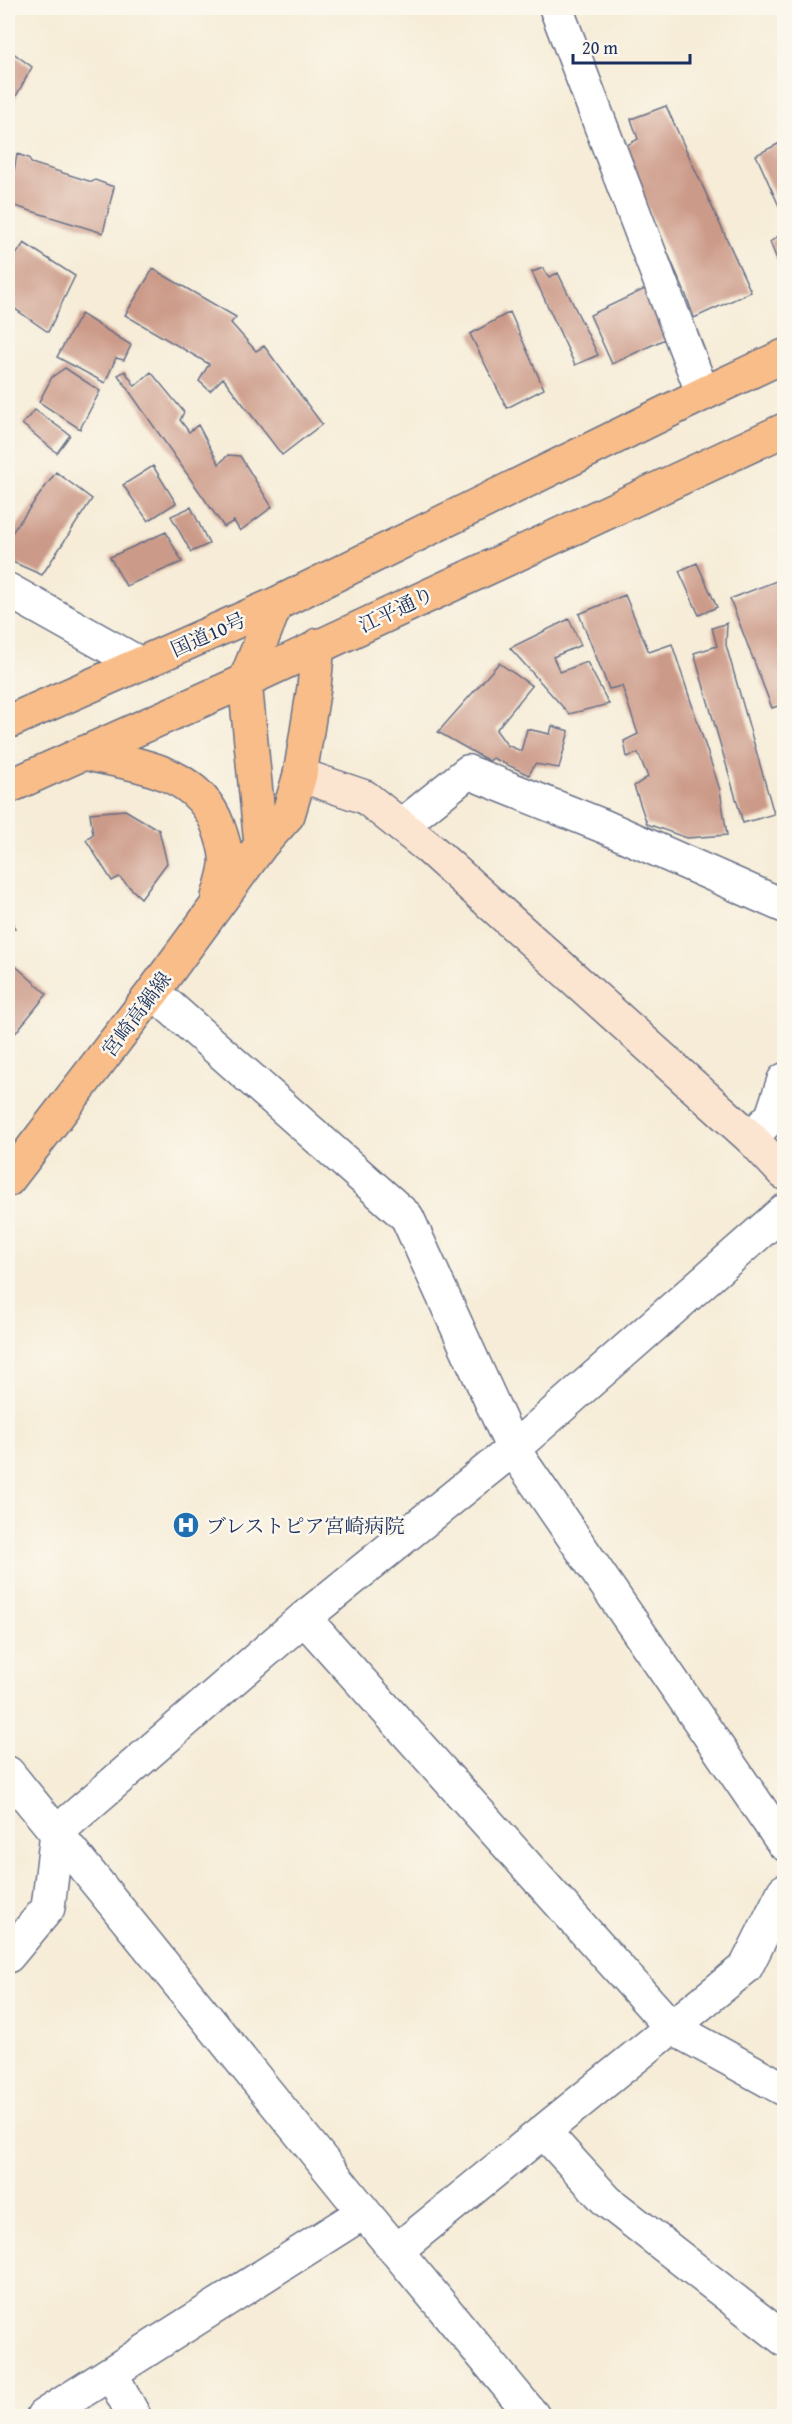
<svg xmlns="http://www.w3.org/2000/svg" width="792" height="2424" font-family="'Gentium Book Plus','Noto Serif JP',serif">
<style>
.building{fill:#cc9a88}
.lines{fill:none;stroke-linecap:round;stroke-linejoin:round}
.street-casing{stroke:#687188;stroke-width:36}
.secondary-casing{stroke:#687188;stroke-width:36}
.primary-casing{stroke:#687188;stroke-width:36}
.highway-casing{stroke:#687188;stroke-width:36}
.street{stroke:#fff;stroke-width:33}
.secondary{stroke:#fce5d0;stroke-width:33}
.primary{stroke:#f8bd89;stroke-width:33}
.highway{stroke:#f8bd89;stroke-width:33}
.labels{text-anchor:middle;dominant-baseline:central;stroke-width:5;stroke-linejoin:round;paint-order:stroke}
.street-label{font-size:20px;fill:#1b2f5e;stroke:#fbf7ec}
.poi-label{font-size:20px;fill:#1b2f5e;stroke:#fbf7ec;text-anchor:start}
</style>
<rect width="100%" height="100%" fill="#fbf7ec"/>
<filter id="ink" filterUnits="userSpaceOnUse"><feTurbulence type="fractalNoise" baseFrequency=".0167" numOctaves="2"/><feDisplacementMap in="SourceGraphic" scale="12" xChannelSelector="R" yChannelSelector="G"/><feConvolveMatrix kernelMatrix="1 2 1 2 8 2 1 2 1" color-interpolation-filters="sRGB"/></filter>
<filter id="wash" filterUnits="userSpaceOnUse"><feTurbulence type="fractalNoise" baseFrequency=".008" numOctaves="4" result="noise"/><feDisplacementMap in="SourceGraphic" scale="24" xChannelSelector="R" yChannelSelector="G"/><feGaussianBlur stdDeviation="1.35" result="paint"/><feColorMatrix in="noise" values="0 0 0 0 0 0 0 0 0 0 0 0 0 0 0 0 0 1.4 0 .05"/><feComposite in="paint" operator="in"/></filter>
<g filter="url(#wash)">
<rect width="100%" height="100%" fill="#f6ecd7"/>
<g id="blocks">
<path class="building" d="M 8,49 L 32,67 L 8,111 Z
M 666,106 L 751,292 L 694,318 L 686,295 L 622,148 L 638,139 L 631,119 Z
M 784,141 L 784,217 L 756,155 Z
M 17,154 L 29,158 L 31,163 L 92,182 L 95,180 L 114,187 L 103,233 L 8,204 L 8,175 L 14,171 Z
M 784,232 L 784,277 L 770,242 Z
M 24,243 L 75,276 L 48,332 L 8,304 L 8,260 L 11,262 Z
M 543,268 L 549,277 L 558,273 L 598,355 L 575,365 L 532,272 Z
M 153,269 L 236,317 L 231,323 L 256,351 L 264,346 L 322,424 L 282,455 L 223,378 L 210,391 L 199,381 L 209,364 L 125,315 Z
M 649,287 L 669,337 L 612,364 L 590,315 Z
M 510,312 L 544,389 L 507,408 L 470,334 Z
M 81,314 L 131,345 L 124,360 L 116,358 L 105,383 L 57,357 Z
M 65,368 L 100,391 L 80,429 L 39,402 L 52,377 Z
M 125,371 L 135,386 L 151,372 L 184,412 L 180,420 L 189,432 L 198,425 L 219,464 L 228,455 L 240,456 L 272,507 L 240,531 L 234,521 L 224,527 L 118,375 Z
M 35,410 L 70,435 L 57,453 L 22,424 Z
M 153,466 L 176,503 L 148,521 L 123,485 Z
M 56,472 L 92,499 L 42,575 L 8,560 L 8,538 Z
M 191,507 L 209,544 L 191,552 L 171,516 Z
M 166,532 L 182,562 L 126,586 L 110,557 Z
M 697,563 L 717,607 L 699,615 L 679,571 Z
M 784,578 L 784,704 L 772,708 L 730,599 Z
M 625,595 L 649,652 L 672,644 L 720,790 L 727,835 L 687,838 L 647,824 L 634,786 L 648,777 L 638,753 L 627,757 L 624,741 L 638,734 L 622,686 L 609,689 L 579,614 Z
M 569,619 L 581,645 L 553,657 L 560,672 L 587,662 L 609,704 L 569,714 L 510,648 Z
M 727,623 L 726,645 L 774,814 L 743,823 L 694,653 L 717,646 L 712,628 Z
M 499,663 L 532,686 L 496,730 L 507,745 L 521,751 L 527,729 L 550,734 L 552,726 L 569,731 L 559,768 L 535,764 L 529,775 L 493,758 L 489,761 L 438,732 Z
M 125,810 L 159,830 L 167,863 L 141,898 L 119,877 L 112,881 L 86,840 L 93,834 L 90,813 Z
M 8,913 L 15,928 L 8,931 Z
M 10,961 L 47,994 L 9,1041 L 8,964 Z"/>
</g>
</g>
<g filter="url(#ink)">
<use href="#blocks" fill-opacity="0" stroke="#687188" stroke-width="1.5"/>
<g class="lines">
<defs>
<path id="street" d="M 556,8 L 703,394
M 8,590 L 140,664
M 401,826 L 468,772 L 603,826 L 784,906
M 153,992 L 407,1217 L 513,1449 L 784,1844
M 751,1138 L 772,1116 L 784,1080
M 304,1618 L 671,2027 L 784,2089
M 8,1773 L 364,2212 L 533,2416
M 8,1956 L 48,1908 L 57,1832 L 304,1618 L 513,1449 L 784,1211
M 544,2132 L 607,2201 L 784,2339
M 396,2251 L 746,1967 L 784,1891
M 111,2373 L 134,2416
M 43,2416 L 364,2212"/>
<path id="secondary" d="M 300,775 L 365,797 L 429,848 L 751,1138 L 784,1173"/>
<path id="primary" d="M 83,753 C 135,765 197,769 218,826 C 230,859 228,864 218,897
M 261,845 L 245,681 L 276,604
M 8,1180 L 153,992 L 261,845 L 288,815 L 300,775 L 314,687 L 318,645"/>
<path id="highway" d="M 8,722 L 276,604 L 703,394 L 784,356
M 8,787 L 245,681 L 784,430"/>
</defs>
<use href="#street" class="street-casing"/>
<use href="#secondary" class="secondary-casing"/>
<use href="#primary" class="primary-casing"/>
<use href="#highway" class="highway-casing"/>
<use href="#street" class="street"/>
<use href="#secondary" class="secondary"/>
<use href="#primary" class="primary"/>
<use href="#highway" class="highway"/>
</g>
</g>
<defs>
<symbol id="hospital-disc" viewBox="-11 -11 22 22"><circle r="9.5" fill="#1f6fb2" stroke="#fbf7ec"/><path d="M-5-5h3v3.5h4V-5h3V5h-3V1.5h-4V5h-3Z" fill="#fff"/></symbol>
</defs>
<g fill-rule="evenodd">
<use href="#hospital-disc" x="171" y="1510" width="30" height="30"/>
</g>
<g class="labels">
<g class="street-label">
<text transform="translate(396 609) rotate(-25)">江平通り</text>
<text transform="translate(208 634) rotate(-24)">国道10号</text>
<text transform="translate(136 1014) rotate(-53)">宮崎高鍋線</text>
</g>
<g class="poi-label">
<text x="206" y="1525">ブレストピア宮崎病院</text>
</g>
</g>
<rect width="792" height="2424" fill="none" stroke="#fbf7ec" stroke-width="30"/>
<path d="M573 54v9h117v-9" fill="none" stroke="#1b2f5e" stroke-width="3"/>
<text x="582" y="54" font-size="18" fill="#1b2f5e" stroke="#fbf7ec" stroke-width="4.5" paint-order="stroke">20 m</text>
</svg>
